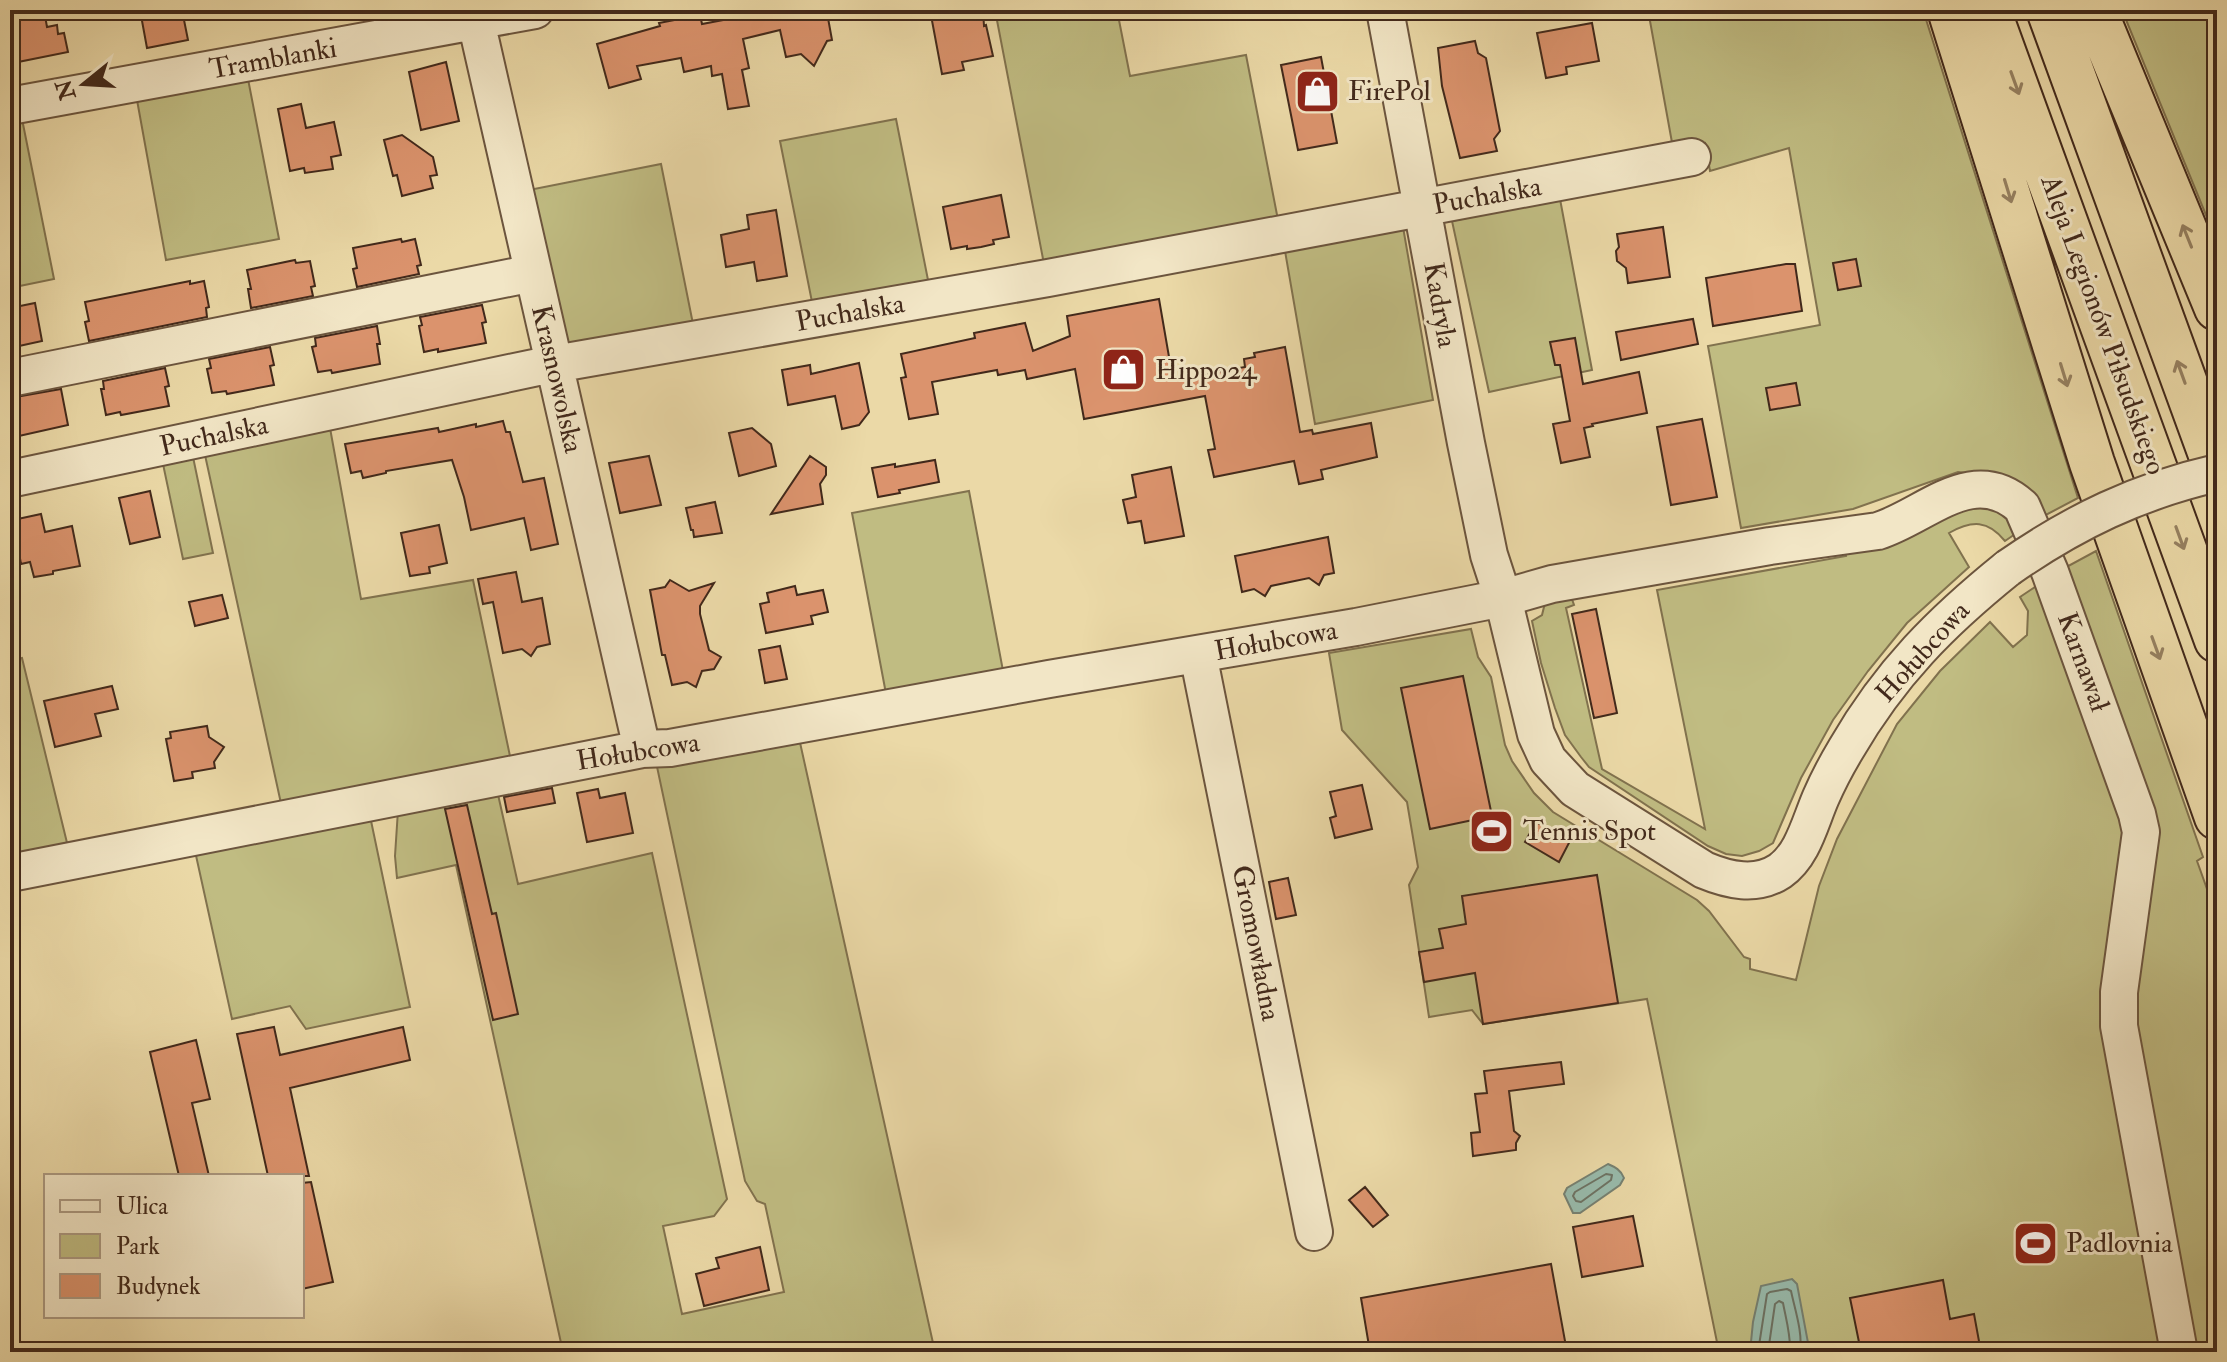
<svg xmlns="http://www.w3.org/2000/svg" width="2227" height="1362" font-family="'IM FELL Double Pica',serif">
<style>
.green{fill:#c0bc82;stroke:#81724e;stroke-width:2}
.water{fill:#98baab;stroke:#768071;stroke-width:2}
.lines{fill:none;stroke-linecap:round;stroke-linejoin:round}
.shore{stroke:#6d7263;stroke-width:2}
.building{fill:#db936d;stroke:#42291b;stroke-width:2}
.minor-casing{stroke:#6c553e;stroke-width:40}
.highway-casing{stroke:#42291b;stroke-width:48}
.minor{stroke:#f2e6c6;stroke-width:36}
.highway{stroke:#ebd9a7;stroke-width:44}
.minor-bridge-casing{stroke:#6c553e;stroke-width:40;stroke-linecap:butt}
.minor-bridge{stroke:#f2e6c6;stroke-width:36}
.oneway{stroke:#968161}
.labels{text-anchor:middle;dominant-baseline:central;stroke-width:6;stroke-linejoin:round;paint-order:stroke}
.street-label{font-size:28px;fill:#42291b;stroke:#f2e6c6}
.poi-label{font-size:28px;fill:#42291b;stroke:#f2e6c6;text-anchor:start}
</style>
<rect width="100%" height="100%" fill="#ebd9a7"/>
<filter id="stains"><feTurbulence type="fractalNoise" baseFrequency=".0025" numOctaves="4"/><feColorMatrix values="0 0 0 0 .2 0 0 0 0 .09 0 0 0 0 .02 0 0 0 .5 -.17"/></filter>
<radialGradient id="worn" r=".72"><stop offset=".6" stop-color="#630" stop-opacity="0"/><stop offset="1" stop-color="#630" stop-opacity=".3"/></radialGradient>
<path class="green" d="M 995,10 L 1117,10 L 1130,76 L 1246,55 L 1278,220 L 1044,264 Z
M 1648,10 L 1923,10 L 2078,498 L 2040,518 L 1988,475 L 1958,472 L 1853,509 L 1741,528 L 1708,346 L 1820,325 L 1789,148 L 1710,171 L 1705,143 L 1673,148 Z
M 2122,10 L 2217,10 L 2217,242 Z
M 248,79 L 279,239 L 166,260 L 137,100 Z
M 22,119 L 54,279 L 10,288 L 10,121 Z
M 896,119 L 929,285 L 813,307 L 780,141 Z
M 661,164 L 694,329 L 566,352 L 529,190 Z
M 1560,199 L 1592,370 L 1489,392 L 1452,221 Z
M 1403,227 L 1433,400 L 1315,424 L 1285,251 Z
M 330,428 L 361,599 L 473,580 L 511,761 L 282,808 L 205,455 Z
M 193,457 L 213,553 L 183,559 L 163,464 Z
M 969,491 L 1004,676 L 887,699 L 852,513 Z
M 1980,506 L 2001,512 L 2021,530 L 2005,541 C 1988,520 1972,520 1949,533 L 1969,567 L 1907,623 L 1868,671 L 1833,720 L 1801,778 L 1773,843 L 1759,851 L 1742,856 L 1726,854 L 1708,846 L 1589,767 L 1581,757 L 1565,735 L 1555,708 L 1541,663 L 1532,621 L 1542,615 L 1546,599 L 1568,588 L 1574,605 L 1566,608 L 1602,769 L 1705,829 L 1657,590 L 1846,556 L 1844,543 L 1936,514 Z
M 2096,551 L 2203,857 L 2197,861 L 2217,917 L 2217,1352 L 2188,1352 L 2129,1038 L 2147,833 L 2059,571 Z
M 2041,583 L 2131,834 L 2105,1011 L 2168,1352 L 1719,1352 L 1647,999 L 1483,1024 L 1472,1010 L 1429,1017 L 1409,885 L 1418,867 L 1407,802 L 1342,730 L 1329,653 L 1471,629 L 1478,657 L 1491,677 L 1505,745 L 1512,761 L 1534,793 L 1553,812 L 1697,900 L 1709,911 L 1744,957 L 1750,959 L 1750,969 L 1796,980 L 1819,886 L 1837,839 L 1897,724 L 1940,671 L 1990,622 L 2013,647 L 2027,635 L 2028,611 L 2020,597 Z
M 22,658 L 69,851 L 10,862 L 10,661 Z
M 799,738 L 935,1352 L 563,1352 L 456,865 L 397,878 L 395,856 L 398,810 L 497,790 L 518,884 L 652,853 L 727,1199 L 714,1216 L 663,1226 L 682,1314 L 784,1292 L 765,1204 L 757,1201 L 745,1181 L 656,762 Z
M 370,816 L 410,1007 L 306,1029 L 290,1006 L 232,1019 L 195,851 Z"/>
<path class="water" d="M 1608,1164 C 1615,1167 1621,1170 1624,1178 L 1620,1185 L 1580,1213 L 1573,1213 L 1564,1194 L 1567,1188 Z
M 1792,1279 L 1797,1284 L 1809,1348 L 1798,1352 L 1750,1352 L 1753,1322 L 1761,1286 Z"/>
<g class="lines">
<path class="shore" d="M 1606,1174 L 1612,1175 L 1611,1180 L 1581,1202 L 1576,1201 L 1573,1196 L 1575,1192 Z
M 1758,1352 L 1767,1294 L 1770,1292 L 1787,1289 L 1791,1291 C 1795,1310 1803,1333 1800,1352
M 1768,1352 L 1775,1304 L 1779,1301 L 1783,1303 C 1786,1319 1791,1336 1790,1352"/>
</g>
<path class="building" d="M 11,10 L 44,10 L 47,27 L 57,25 L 58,34 L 64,33 L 68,52 L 13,63 L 10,51 L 10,28 L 14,27 Z
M 140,10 L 182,10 L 188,40 L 147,48 Z
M 776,10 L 828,10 L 829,17 L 828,18 L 832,40 L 827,41 L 814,66 L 801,54 L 786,57 L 780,30 L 743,39 L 749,68 L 742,70 L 749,106 L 728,109 L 722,74 L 712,76 L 711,66 L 684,72 L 681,58 L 637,66 L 641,79 L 609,88 L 597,44 L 660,26 L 659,23 L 700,15 L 702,24 Z
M 930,10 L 983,10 L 984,26 L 986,25 L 993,56 L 962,62 L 964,70 L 942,74 Z
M 1592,23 L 1599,61 L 1566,67 L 1567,74 L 1546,78 L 1537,33 Z
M 1475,41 L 1478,53 L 1486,58 L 1500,131 L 1494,139 L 1497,151 L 1460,158 L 1442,86 L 1438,48 Z
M 1321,57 L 1337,143 L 1298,150 L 1281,65 Z
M 446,62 L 459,121 L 421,130 L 409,72 Z
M 301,104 L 306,128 L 334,122 L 341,155 L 331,157 L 333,169 L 305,173 L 304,168 L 290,171 L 278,109 Z
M 402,135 L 433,157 L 437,175 L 430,176 L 433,188 L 402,196 L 397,175 L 393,176 L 384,140 Z
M 1001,195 L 1009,237 L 993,240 L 994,244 L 981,247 L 967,249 L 967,246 L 951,249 L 943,207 Z
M 776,210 L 787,276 L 757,281 L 754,262 L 726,267 L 721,235 L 749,229 L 747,215 Z
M 1663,227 L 1670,277 L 1628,283 L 1626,268 L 1617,261 L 1616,251 L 1619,247 L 1617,234 Z
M 401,239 L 402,242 L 415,239 L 421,265 L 417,266 L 419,274 L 357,287 L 353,269 L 357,268 L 353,248 Z
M 1856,259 L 1861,286 L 1838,290 L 1833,263 Z
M 295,260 L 296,263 L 310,261 L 315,286 L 311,287 L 313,296 L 251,308 L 248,289 L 251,289 L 247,270 Z
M 1786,264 L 1795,264 L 1802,311 L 1713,326 L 1706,278 Z
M 190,281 L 190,284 L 204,281 L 209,307 L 206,308 L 207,317 L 89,341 L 85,322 L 89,321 L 85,302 Z
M 1159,299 L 1173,380 L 1245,367 L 1244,359 L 1255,357 L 1254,353 L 1285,347 L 1300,432 L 1312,430 L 1313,434 L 1371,423 L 1377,457 L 1321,470 L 1323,479 L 1299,484 L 1294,461 L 1214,477 L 1208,450 L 1215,449 L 1205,396 L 1084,419 L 1075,369 L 1027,379 L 1025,370 L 998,375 L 997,370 L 932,382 L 938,414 L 909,419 L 901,378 L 906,377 L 901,354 L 975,338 L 974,333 L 1025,323 L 1033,351 L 1070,336 L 1067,316 Z
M 35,303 L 42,341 L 10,348 L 10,308 Z
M 482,305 L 486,322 L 482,323 L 486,343 L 438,352 L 438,349 L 424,352 L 419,326 L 422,325 L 420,317 Z
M 1693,319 L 1698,344 L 1621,360 L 1616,332 Z
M 377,326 L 380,344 L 377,344 L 380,364 L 332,373 L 331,370 L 318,372 L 312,347 L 316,346 L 315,338 Z
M 1575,338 L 1583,384 L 1639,372 L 1647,413 L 1592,424 L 1593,426 L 1584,428 L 1590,457 L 1561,463 L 1553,424 L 1570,421 L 1560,365 L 1555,365 L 1550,342 Z
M 270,347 L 274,365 L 270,366 L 274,385 L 227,394 L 226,391 L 212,393 L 207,369 L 211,368 L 209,359 Z
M 859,363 L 869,412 L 859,425 L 842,429 L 835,396 L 788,405 L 782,370 L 810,365 L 811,374 Z
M 165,368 L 169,386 L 165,387 L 169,406 L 121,415 L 120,412 L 106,415 L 101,389 L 104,389 L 103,381 Z
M 1796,383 L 1800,405 L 1770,410 L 1766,388 Z
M 61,389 L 68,425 L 10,438 L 10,398 Z
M 1702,419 L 1717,497 L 1671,505 L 1657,427 Z
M 503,421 L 506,432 L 510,432 L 523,482 L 544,478 L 558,544 L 531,550 L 524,518 L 471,530 L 464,497 L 452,460 L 386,471 L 386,473 L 363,478 L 361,471 L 351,473 L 345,444 L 438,428 L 439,432 L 476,424 L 476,427 Z
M 752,428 L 771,444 L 776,466 L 739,476 L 729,433 Z
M 649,456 L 661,505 L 620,513 L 609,463 Z
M 810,456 L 826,467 L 826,475 L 820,484 L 823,504 L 771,514 Z
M 935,460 L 939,482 L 899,490 L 900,493 L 878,497 L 872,468 L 895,464 L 895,467 Z
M 1171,467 L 1184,536 L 1145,543 L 1141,521 L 1128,523 L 1123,500 L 1136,497 L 1132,475 Z
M 150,491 L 160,537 L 130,544 L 119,498 Z
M 715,502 L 722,533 L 694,537 L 693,530 L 691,530 L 686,508 Z
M 41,514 L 45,532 L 72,526 L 80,566 L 53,571 L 53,574 L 34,577 L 30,562 L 21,564 L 13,520 Z
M 439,525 L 447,563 L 429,567 L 430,573 L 410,576 L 401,533 Z
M 1328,537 L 1334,573 L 1324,575 L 1319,585 L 1309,578 L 1271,586 L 1265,596 L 1254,589 L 1242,592 L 1235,556 Z
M 516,572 L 522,602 L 542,598 L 550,644 L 537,647 L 531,656 L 522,649 L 503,653 L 493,602 L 483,604 L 478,579 Z
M 670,580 L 689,591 L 714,583 L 700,606 L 700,614 L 709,650 L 721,657 L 714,669 L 702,671 L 696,687 L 687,682 L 672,685 L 665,655 L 662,655 L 650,590 L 665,587 Z
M 795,586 L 797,595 L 823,590 L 828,612 L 811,616 L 813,624 L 766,633 L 760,604 L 769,602 L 767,593 Z
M 222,595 L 228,618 L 195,626 L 189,602 Z
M 1596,609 L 1617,713 L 1594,718 L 1572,614 Z
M 780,646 L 787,679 L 765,683 L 759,650 Z
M 1463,676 L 1492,816 L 1430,829 L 1401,688 Z
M 112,686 L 118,709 L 95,714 L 101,736 L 55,747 L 44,701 Z
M 207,726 L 209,737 L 224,747 L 214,762 L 215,768 L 192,772 L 193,778 L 174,781 L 166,739 L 171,738 L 170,732 Z
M 1362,785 L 1372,829 L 1335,838 L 1330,818 L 1336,816 L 1330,792 Z
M 552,788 L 555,803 L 507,812 L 504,797 Z
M 598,789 L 600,798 L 625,793 L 633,833 L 587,842 L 577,793 Z
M 467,805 L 492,914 L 496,913 L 518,1014 L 493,1020 L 445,809 Z
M 1536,822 L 1570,841 L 1559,862 L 1525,842 Z
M 1597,875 L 1618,1003 L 1483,1024 L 1475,973 L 1424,982 L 1419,952 L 1443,948 L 1439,929 L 1466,924 L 1462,896 Z
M 1288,878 L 1296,915 L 1276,919 L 1269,882 Z
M 274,1027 L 280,1055 L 403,1027 L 410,1060 L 290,1088 L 309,1176 L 268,1176 L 237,1034 Z
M 196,1040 L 210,1099 L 192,1103 L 209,1176 L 179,1176 L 150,1052 Z
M 1561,1062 L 1564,1084 L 1509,1091 L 1514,1131 L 1520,1136 L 1516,1143 L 1516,1150 L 1473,1156 L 1471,1133 L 1480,1132 L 1475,1094 L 1487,1093 L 1484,1071 Z
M 311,1182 L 333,1282 L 302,1289 L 302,1183 Z
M 1365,1187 L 1388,1215 L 1373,1227 L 1349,1200 Z
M 1633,1216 L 1643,1266 L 1582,1277 L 1573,1227 Z
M 760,1247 L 769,1290 L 704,1306 L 696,1274 L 719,1268 L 716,1258 Z
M 1551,1264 L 1567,1352 L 1370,1352 L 1361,1298 Z
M 1943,1280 L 1950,1319 L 1974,1314 L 1981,1352 L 1861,1352 L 1850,1298 Z"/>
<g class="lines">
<defs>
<path id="minor" d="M 479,10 L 476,21 L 642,749
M 1385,10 L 1466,443 L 1489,555 L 1503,598 L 1536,734 L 1548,760 L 1575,789 L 1704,870 C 1728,880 1756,887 1780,871 C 1803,855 1810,822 1821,797 C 1828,781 1837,764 1846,749 C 1890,673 1941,622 2008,568
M 10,106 L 535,10
M 10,378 L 533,273
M 10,479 L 543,366 L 1048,278 L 1692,157
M 1198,654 L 1314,1232
M 10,873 L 642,749 L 670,748 L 1049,679 L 1356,627 L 1503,598 L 1552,584 L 1770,546 L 1878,531 C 1926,516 1973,462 2022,507 L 2050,572 L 2137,814 L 2141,832 L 2119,992 L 2119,1026 L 2179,1352"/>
<path id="highway" d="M 1950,10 L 2092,463 L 2217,817
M 1988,10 L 2217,640
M 2049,10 L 2217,471
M 2094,10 L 2217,308"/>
</defs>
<use href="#minor" class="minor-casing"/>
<use href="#highway" class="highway-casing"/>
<use href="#minor" class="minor"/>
<use href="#highway" class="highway"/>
<defs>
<path id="minor-bridge" d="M 2008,568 C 2074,522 2138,491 2217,473"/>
</defs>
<use href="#minor-bridge" class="minor-bridge-casing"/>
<use href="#minor-bridge" class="minor-bridge"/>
</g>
<defs><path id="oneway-shaft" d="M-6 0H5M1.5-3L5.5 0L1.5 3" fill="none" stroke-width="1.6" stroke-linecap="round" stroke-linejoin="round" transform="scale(2)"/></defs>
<g class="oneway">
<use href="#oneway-shaft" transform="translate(2015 83) rotate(70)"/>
<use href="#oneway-shaft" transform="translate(2008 191) rotate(73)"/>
<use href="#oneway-shaft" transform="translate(2187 236) rotate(-112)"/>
<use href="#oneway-shaft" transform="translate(2181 372) rotate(-110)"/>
<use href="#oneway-shaft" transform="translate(2064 375) rotate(73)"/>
<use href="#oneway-shaft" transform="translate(2180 538) rotate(70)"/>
<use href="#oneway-shaft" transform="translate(2156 648) rotate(70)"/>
</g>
<defs>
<symbol id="shop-square" viewBox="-11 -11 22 22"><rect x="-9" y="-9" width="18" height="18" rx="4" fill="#8f2418" stroke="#f2e6c6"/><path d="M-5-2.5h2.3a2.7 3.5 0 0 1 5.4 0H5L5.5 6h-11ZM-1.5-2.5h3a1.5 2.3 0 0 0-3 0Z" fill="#fff"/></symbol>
<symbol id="stadium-square" viewBox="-11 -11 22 22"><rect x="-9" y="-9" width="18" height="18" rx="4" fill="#8f2418" stroke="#f2e6c6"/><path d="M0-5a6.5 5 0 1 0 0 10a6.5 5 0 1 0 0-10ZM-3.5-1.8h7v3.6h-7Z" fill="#fff"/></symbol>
</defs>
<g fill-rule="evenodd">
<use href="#shop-square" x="1292" y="66" width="51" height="51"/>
<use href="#shop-square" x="1098" y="344" width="51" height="51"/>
<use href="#stadium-square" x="1466" y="806" width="51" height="51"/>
<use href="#stadium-square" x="2010" y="1218" width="51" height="51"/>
</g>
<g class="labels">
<g class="street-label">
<text transform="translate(273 59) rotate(-10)">Tramblanki</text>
<text transform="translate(1487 196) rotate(-10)">Puchalska</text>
<text transform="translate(1440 305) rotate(80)">Kadryla</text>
<text transform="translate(850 313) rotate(-10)">Puchalska</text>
<text transform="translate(2103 325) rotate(70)">Aleja Legionów Piłsudskiego</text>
<text transform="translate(557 379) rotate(77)">Krasnowolska</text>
<text transform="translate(214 436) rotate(-12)">Puchalska</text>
<text transform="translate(1276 641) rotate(-10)">Hołubcowa</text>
<text transform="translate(1923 652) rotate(-48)">Hołubcowa</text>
<text transform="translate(2083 662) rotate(70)">Karnawał</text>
<text transform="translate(638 752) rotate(-9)">Hołubcowa</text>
<text transform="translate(1256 943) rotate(79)">Gromowładna</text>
</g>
<g class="poi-label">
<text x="1348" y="91">FirePol</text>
<text x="1155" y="370">Hippo24</text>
<text x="1523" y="831">Tennis Spot</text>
<text x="2066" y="1243">Padlovnia</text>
</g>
</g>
<rect width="2227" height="1362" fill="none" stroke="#ebd9a7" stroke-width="40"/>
<rect x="12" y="12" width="2203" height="1338" fill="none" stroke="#42291b" stroke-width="4"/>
<rect x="20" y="20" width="2187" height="1322" fill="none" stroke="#42291b" stroke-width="2"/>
<rect x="44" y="1174" width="260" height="144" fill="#f2e6c6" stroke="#ac9a82" stroke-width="2"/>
<rect x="60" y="1200" width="40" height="12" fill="#f2e6c6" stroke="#ac9a82" stroke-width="2"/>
<text x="116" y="1214" font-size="24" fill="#42291b">Ulica</text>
<rect x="60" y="1234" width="40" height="24" fill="#c0bc82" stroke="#ac9a82" stroke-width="2"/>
<text x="116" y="1254" font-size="24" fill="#42291b">Park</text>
<rect x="60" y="1274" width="40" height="24" fill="#db936d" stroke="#ac9a82" stroke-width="2"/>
<text x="116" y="1294" font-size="24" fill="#42291b">Budynek</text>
<g transform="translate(84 84) rotate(252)" stroke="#f2e6c6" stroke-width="6" paint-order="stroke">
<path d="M0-6L14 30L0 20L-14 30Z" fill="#42291b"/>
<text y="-12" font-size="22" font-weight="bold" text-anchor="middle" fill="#42291b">N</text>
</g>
<rect width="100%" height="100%" filter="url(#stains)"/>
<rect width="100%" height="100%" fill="url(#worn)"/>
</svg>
